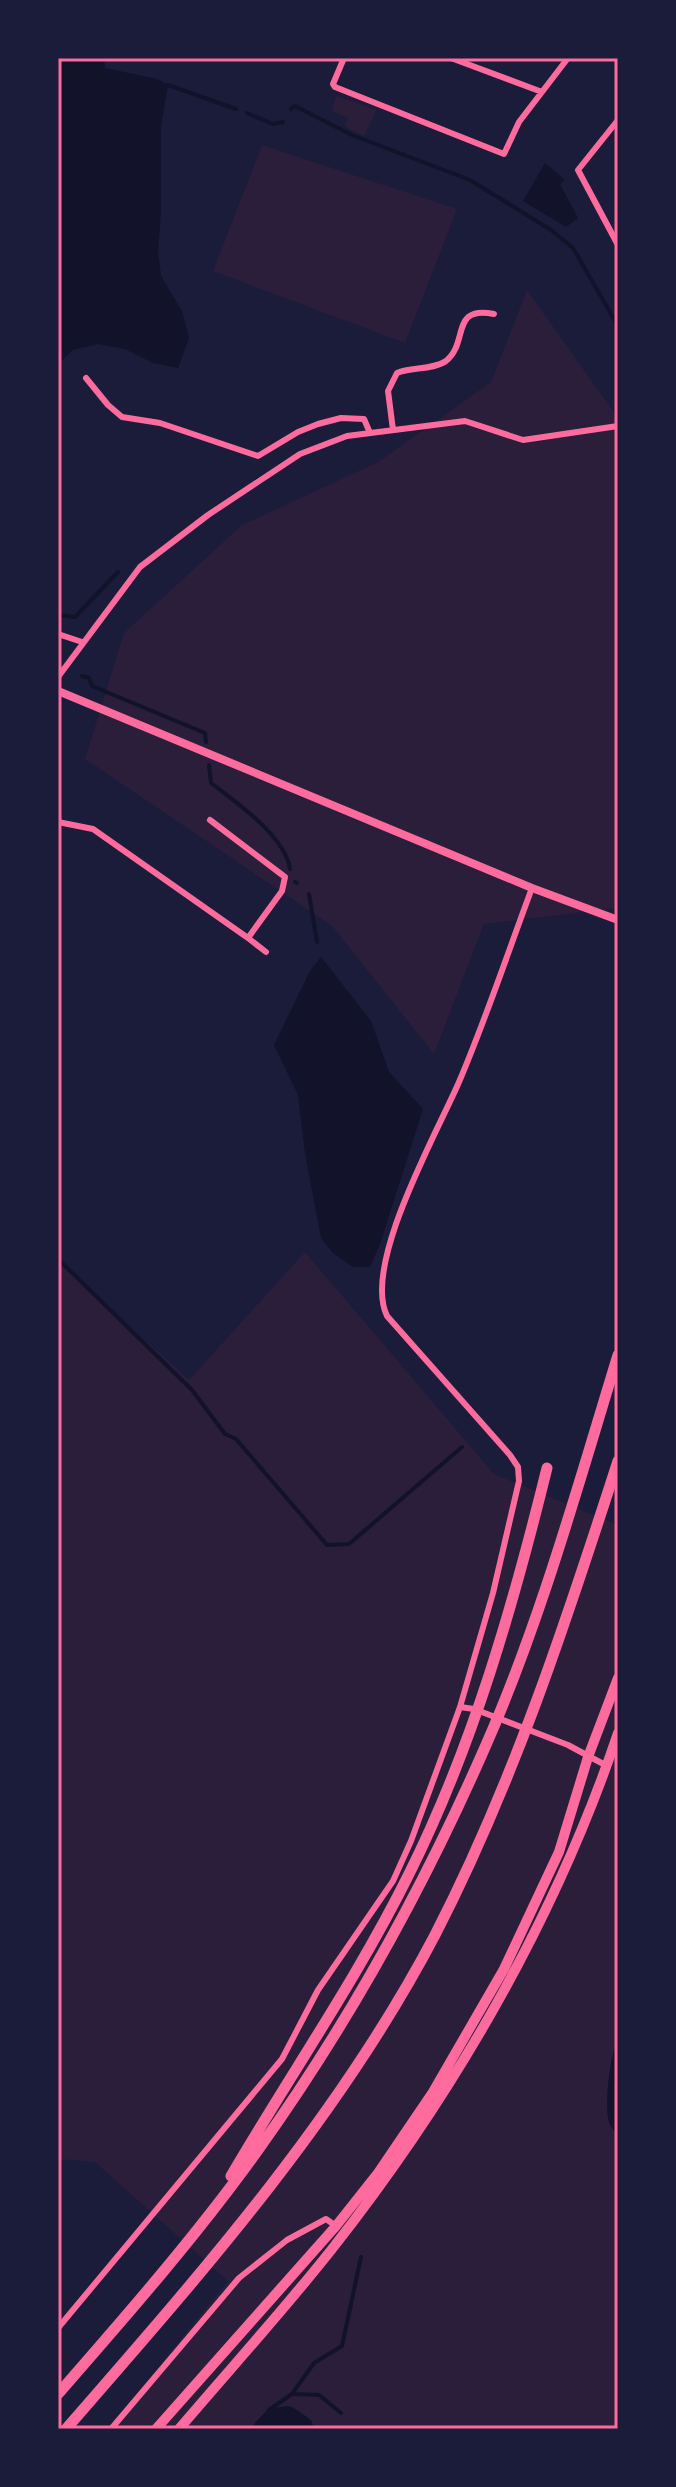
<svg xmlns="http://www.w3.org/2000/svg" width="676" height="2487" font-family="Arial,sans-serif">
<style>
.green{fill:#2a1e3b}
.water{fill:#12122b}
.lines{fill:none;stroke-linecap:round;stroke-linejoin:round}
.stream{stroke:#12122b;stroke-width:4}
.river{stroke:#12122b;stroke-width:22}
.minor{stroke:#ff6b9d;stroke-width:6}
.tertiary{stroke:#ff6b9d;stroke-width:8}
.primary{stroke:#ff6b9d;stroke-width:10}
.motorway{stroke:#ff6b9d;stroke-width:11}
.neatline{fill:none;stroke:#ff6b9d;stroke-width:3}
</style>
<rect width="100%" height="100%" fill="#1b1b3a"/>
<path class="green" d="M 336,96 L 377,110 L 364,136 L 344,126 L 348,118 L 332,111 Z
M 262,145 L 457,209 L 405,343 L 213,271 Z
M 527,290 L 618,418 L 618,908 L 484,924 L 434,1054 L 332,926 L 85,759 L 124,633 L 242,525 L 378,462 L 491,382 Z
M 305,1252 L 494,1474 L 618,1525 L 618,2429 L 108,2429 L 228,2281 L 95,2162 L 58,2159 L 58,1261 L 189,1380 Z"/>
<path class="water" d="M 58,58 L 104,58 L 105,68 L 157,79 L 168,85 L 161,126 L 161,211 L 158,252 L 161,276 L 182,311 L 189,338 L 178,368 L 153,363 L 125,349 L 98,344 L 73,350 L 58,364 Z
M 545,163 L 565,180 L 560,184 L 578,218 L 566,227 L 523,201 Z
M 321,957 L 371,1021 L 389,1072 L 423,1109 L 380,1244 L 370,1267 L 353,1267 L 333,1253 L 321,1238 L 305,1153 L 298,1095 L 274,1045 L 310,971 Z
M 618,2040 L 618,2135 C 616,2133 611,2127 610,2125 C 603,2111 610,2053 618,2040 Z"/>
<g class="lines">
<path class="stream" d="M 168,85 L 236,109
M 291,109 L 295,106 L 352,135 L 470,180 L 551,230 L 573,248 L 618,326
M 247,113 L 273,124 L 283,122
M 58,615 L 75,617 L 118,572
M 82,676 L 89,678 L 92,686 L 205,733 L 206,742
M 209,765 L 211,783 C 237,803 285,836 290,869
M 295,882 L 297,883
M 309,894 L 317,942
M 58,1259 L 192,1390 L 225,1434 L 236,1439 L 327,1545 L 349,1544 L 462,1447
M 294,2394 L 319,2395 L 341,2413
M 262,2429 L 269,2410 L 292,2394 L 314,2363 L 342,2346 L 361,2257"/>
<path class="river" d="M 264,2429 L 274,2419 L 287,2417 L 302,2427"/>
<path class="minor" d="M 344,58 L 333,84 L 335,87 L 504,154 L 519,122 L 568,58
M 451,58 L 542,92
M 618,120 L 578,170 L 618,245
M 86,378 L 108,405 L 122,417 L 160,423 L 258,456 L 298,432 L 318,424 L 341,418 L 364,419 L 370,433
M 393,430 L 388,391 L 397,373 C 411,367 433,370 446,361 C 469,343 450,305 494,314
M 58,634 L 82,642
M 58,677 L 140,567 L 208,515 L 300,454 L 347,436 L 465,421 L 523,440 L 618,426
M 58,822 L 93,829 L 248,938 L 282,891 L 285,877 L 210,820
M 248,938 L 266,952
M 460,1707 L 474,1709 L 568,1745 L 607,1766
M 58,2328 L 282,2059 L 318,1990 L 393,1881 L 411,1841 L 460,1707 L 493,1593 L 519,1481 L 518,1467 L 510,1455 L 387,1316 C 362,1265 437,1133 459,1082 C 486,1019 508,952 532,888
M 111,2429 L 239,2278 L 287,2240 L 326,2219 L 336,2226"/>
<path class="tertiary" d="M 58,691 L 532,888 L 618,920"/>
<path class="primary" d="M 156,2429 L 336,2226 L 378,2173 L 433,2092 L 504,1969 L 559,1852 L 588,1757 L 618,1678
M 179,2429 C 230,2369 283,2311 332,2249 C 453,2095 555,1920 618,1733"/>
<path class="motorway" d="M 231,2176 C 290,2075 357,1979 409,1874 C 473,1746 513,1606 547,1468
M 58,2394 C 127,2315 197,2235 258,2150 C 348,2024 424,1887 486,1745 C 541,1620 578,1485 618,1355
M 66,2429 C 201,2274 339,2118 435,1935 C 513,1784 566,1622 618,1461"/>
</g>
<rect width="676" height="2487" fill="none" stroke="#1b1b3a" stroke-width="120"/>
<rect x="60" y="60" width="556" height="2367" class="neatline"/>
</svg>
